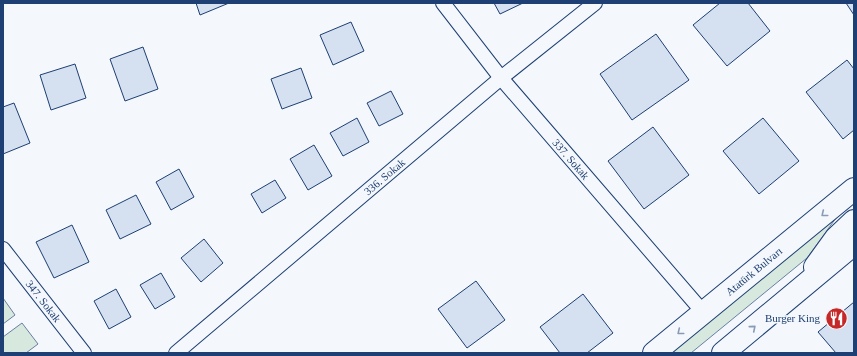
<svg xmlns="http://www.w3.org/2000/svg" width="857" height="356" font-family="'Times New Roman',serif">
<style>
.green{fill:#d7e8df;stroke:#687fa3}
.building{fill:#d5e0f0;stroke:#1d3f73}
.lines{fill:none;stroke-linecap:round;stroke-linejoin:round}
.street-casing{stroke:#1d3f73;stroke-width:16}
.primary-casing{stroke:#1d3f73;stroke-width:24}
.street{stroke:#f4f7fb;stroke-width:14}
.primary{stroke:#f4f7fb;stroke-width:22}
.oneway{stroke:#889bb7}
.labels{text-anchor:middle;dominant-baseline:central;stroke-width:3;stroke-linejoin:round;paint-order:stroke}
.street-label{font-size:11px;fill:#1d3f73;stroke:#f4f7fb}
.poi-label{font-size:11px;fill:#1d3f73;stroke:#f4f7fb;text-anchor:end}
</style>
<rect width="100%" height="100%" fill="#f4f7fb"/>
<path class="green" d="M 836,218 L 807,258 L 691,353 L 665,353 Z
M 3,298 L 15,315 L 3,324 Z
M 22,323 L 38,344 L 26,353 L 3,353 L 3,337 Z"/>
<path class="building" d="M 196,3 L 229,3 L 200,15 Z
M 494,3 L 523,3 L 500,14 Z
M 720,3 L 748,3 L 770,31 L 727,66 L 693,25 Z
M 846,3 L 854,3 L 854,15 Z
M 351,22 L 364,51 L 333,65 L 320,35 Z
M 656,34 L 689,80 L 632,120 L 600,74 Z
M 143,47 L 158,89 L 125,101 L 110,59 Z
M 847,60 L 854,69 L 854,130 L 843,139 L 806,92 Z
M 75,64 L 86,98 L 51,110 L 40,75 Z
M 301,68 L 312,98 L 282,109 L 271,79 Z
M 391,91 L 403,114 L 379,126 L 367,103 Z
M 14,103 L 30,143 L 3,154 L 3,107 Z
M 357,118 L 369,142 L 343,156 L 330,133 Z
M 763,118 L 799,161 L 759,194 L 723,151 Z
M 653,127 L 689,175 L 644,209 L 608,161 Z
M 314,145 L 332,176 L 308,190 L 290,159 Z
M 179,169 L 194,197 L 171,210 L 156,182 Z
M 275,180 L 286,198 L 262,213 L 251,194 Z
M 136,195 L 151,224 L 120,239 L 106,210 Z
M 72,225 L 89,262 L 54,278 L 36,242 Z
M 204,239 L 223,263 L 201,282 L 181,258 Z
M 161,273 L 175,297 L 155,309 L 140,285 Z
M 476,281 L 505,320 L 467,348 L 438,309 Z
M 116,289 L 131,317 L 109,329 L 94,301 Z
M 583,294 L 613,333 L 587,353 L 560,353 L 540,327 Z
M 854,302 L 854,353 L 836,353 L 818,332 Z"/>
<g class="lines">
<defs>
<g id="street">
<path id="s1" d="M 443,3 L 501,78 L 703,312"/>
<path id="s2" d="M 3,249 L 84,353"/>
<path id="s3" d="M 176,353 L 501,78 L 595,3"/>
</g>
<g id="primary">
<path d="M 815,267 L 836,238 L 854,221"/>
<path id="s4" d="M 654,353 L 854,189"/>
<path d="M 723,353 L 854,244"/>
</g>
</defs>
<use href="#street" class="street-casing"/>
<use href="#primary" class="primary-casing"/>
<use href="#street" class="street"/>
<use href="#primary" class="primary"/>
</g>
<defs><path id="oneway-chevron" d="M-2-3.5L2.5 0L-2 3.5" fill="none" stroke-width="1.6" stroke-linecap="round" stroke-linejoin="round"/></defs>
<g class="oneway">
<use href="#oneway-chevron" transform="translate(824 214) rotate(141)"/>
<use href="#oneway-chevron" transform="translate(753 328) rotate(-40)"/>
<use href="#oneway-chevron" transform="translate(680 332) rotate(141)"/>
</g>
<defs>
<symbol id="restaurant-disc" viewBox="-11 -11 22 22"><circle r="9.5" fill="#c62828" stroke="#f4f7fb"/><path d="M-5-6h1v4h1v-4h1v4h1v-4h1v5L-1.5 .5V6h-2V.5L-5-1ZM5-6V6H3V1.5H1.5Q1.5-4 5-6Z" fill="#fff"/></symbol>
</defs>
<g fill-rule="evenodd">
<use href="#restaurant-disc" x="824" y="306" width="25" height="25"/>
</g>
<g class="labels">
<g class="street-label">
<text stroke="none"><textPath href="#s1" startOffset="202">337. Sokak</textPath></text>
<text stroke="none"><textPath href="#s3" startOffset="273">336. Sokak</textPath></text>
<text stroke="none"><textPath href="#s4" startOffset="129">Atatürk Bulvarı</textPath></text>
<text stroke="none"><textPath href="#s2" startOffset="66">347. Sokak</textPath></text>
</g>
<g class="poi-label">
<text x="820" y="318">Burger King</text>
</g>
</g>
<rect width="857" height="356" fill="none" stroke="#1d3f73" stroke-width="8"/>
</svg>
